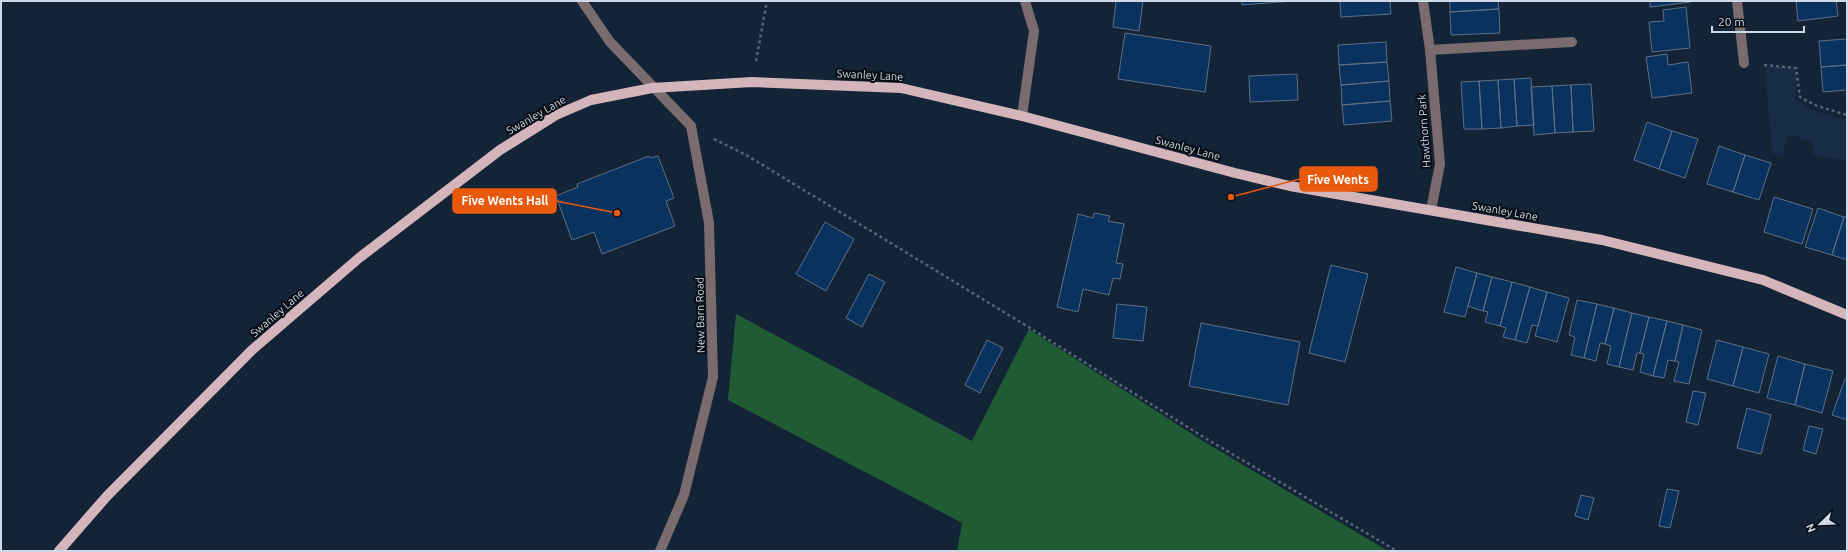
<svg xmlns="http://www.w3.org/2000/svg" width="1848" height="552" font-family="Ubuntu,sans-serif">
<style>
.built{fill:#192c45}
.forest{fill:#1f5c34}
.building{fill:#0a325f;stroke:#5d6f85}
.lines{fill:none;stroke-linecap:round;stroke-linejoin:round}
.path{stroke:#566475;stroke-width:2.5;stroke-dasharray:3 3;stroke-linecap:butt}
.minor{stroke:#7a6b6e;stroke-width:10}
.major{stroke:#d3b5bb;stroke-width:10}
.labels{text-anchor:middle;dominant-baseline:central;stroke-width:4;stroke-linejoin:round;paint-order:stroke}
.street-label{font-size:11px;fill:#d0dae7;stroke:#060d15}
.leader{fill:none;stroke:#e8590c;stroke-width:1.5}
.callout-dot{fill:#e8590c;stroke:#060d15;stroke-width:1.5}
.callout{fill:#e8590c;stroke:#e8590c;stroke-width:1.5}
.callout-label{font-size:12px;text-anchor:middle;font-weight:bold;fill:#fff}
</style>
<rect width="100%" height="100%" fill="#142437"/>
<path class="built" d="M 1765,65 L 1796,68 L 1796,100 L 1814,111 L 1847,120 L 1847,161 L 1813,155 L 1813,143 L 1789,134 L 1782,156 L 1772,153 Z"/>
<path class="forest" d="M 736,314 L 972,441 L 1029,329 L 1203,441 L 1388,551 L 957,551 L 962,523 L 728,400 Z"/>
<path class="building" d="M 1116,1 L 1143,1 L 1139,31 L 1113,27 Z
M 1242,1 L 1292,1 L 1242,5 Z
M 1340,1 L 1390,1 L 1391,14 L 1341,17 Z
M 1450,1 L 1498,1 L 1499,9 L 1450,12 Z
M 1650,1 L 1691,1 L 1691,2 L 1650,7 Z
M 1796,1 L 1836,1 L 1838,16 L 1798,21 Z
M 1686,7 L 1690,48 L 1652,52 L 1649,22 L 1664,21 L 1663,10 Z
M 1499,9 L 1500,33 L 1451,35 L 1450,12 Z
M 1125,33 L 1211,46 L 1205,92 L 1118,79 Z
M 1847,39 L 1847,65 L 1821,67 L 1819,41 Z
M 1386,42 L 1387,62 L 1339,65 L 1338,45 Z
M 1667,54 L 1668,65 L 1688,62 L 1692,93 L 1652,98 L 1646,57 Z
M 1387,62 L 1389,81 L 1341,85 L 1339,65 Z
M 1847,65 L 1847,90 L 1823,92 L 1821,67 Z
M 1297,74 L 1298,100 L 1250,102 L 1249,76 Z
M 1531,78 L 1534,125 L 1517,126 L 1514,79 Z
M 1514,79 L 1517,126 L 1501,128 L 1498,80 Z
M 1498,80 L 1501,128 L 1482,129 L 1479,81 Z
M 1389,81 L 1390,101 L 1342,105 L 1341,85 Z
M 1479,81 L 1482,129 L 1464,129 L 1461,82 Z
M 1591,84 L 1594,131 L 1573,132 L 1571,85 Z
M 1571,85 L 1573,132 L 1555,133 L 1552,86 Z
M 1552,86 L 1555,133 L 1534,135 L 1531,87 Z
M 1390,101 L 1392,121 L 1344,125 L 1342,105 Z
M 1647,122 L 1672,131 L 1659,169 L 1634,160 Z
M 1672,131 L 1698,139 L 1685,178 L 1659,169 Z
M 1719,146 L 1745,155 L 1733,192 L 1707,184 Z
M 1745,155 L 1771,163 L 1759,200 L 1733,192 Z
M 649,156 L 650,158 L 658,156 L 674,198 L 666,201 L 675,226 L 602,254 L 594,232 L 572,240 L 556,196 L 578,187 L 577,184 Z
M 1774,197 L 1813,209 L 1802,244 L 1764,232 Z
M 1818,208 L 1844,217 L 1832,255 L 1805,247 Z
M 1094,213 L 1110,216 L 1108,221 L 1124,224 L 1116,263 L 1123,264 L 1120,279 L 1113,278 L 1109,295 L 1083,289 L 1078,312 L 1057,307 L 1078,214 L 1093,218 Z
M 1844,217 L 1847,217 L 1847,260 L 1832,255 Z
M 825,222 L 854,239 L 826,291 L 796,274 Z
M 1331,265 L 1368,274 L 1345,362 L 1309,353 Z
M 1456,267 L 1477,273 L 1465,317 L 1444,312 Z
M 1477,273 L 1492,277 L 1483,311 L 1468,306 Z
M 869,274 L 885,282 L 862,327 L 846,318 Z
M 1492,277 L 1512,282 L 1500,326 L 1485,322 L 1488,312 L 1483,311 Z
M 1512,282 L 1530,287 L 1515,340 L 1503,337 L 1506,328 L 1500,326 Z
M 1530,287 L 1547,292 L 1538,326 L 1532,325 L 1527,343 L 1515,340 Z
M 1547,292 L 1569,298 L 1557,342 L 1535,336 Z
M 1577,300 L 1597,304 L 1584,358 L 1571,355 L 1575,337 L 1569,335 Z
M 1117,304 L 1147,307 L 1143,341 L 1113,338 Z
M 1597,304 L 1614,308 L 1605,344 L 1600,343 L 1596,361 L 1584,358 Z
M 1614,308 L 1632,313 L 1619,367 L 1607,364 L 1611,346 L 1605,344 Z
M 1632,313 L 1649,317 L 1640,353 L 1637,353 L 1633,370 L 1619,367 Z
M 1649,317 L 1667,321 L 1653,376 L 1640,372 L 1644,354 L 1640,353 Z
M 1667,321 L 1683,325 L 1675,361 L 1668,360 L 1664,378 L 1653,376 Z
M 1201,323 L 1300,342 L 1288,405 L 1189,386 Z
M 1683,325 L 1702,330 L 1689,384 L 1674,381 L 1679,362 L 1675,361 Z
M 987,340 L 1003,348 L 980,393 L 965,385 Z
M 1717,340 L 1743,347 L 1733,386 L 1707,379 Z
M 1743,347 L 1769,354 L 1759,393 L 1733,386 Z
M 1778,356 L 1805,364 L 1795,405 L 1767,398 Z
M 1805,364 L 1833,371 L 1822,413 L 1795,405 Z
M 1845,379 L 1847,379 L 1847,420 L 1832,415 Z
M 1693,391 L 1706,393 L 1698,425 L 1686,422 Z
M 1747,408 L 1771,415 L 1761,454 L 1737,448 Z
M 1809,426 L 1823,429 L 1816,454 L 1803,450 Z
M 1667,489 L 1679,491 L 1670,528 L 1659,526 Z
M 1581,495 L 1594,498 L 1588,520 L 1575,516 Z"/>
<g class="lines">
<path class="path" d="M 756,61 L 767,1
M 1764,65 L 1796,68 L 1800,97 L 1817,106 L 1847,115
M 714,139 L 748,156 L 1030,328 L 1205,438 L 1397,551"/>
<path class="minor" d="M 582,1 L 610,42 L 691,126 L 709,223 L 713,377 L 684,495 L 660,551
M 1423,1 L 1430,50 L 1440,164 L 1431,210
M 1737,1 L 1744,63
M 1430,50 L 1572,42
M 1022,116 L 1034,31 L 1025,1"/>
<path class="major" d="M 59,551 L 107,496 L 252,350 L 359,258 L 500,150 L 556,115 L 591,100 L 652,88 L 752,82 L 901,88 L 1022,116 L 1235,173 L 1290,186 L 1602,240 L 1763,280 L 1847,315"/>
</g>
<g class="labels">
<g class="street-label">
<text transform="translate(870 75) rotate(3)">Swanley Lane</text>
<text transform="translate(536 115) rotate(-30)">Swanley Lane</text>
<text transform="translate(1424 131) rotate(-94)">Hawthorn Park</text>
<text transform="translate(1188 148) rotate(15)">Swanley Lane</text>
<text transform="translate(1505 211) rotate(10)">Swanley Lane</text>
<text transform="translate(277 313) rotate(-41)">Swanley Lane</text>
<text transform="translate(700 315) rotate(-91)">New Barn Road</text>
</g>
</g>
<path class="leader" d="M1231 197L1300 179M617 213L556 201"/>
<g class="callout-dot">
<circle cx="1231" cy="197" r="4"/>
<circle cx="617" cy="213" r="4"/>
</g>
<g class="callout">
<rect x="1300" y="167" width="77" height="24" rx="4"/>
<rect x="453" y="189" width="103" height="24" rx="4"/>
</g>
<g class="callout-label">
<text x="1338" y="184">Five Wents</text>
<text x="505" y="205">Five Wents Hall</text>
</g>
<rect width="1848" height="552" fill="none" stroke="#d0dae7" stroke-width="4"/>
<g transform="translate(1820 524) rotate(247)" stroke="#060d15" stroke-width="3" paint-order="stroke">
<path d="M0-3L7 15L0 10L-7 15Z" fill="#d0dae7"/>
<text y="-6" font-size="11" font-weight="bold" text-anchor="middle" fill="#d0dae7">N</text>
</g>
<path d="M1712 26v6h92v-6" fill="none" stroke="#d0dae7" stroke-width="2"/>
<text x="1718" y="26" font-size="12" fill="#d0dae7" stroke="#060d15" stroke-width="3" paint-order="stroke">20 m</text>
</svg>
